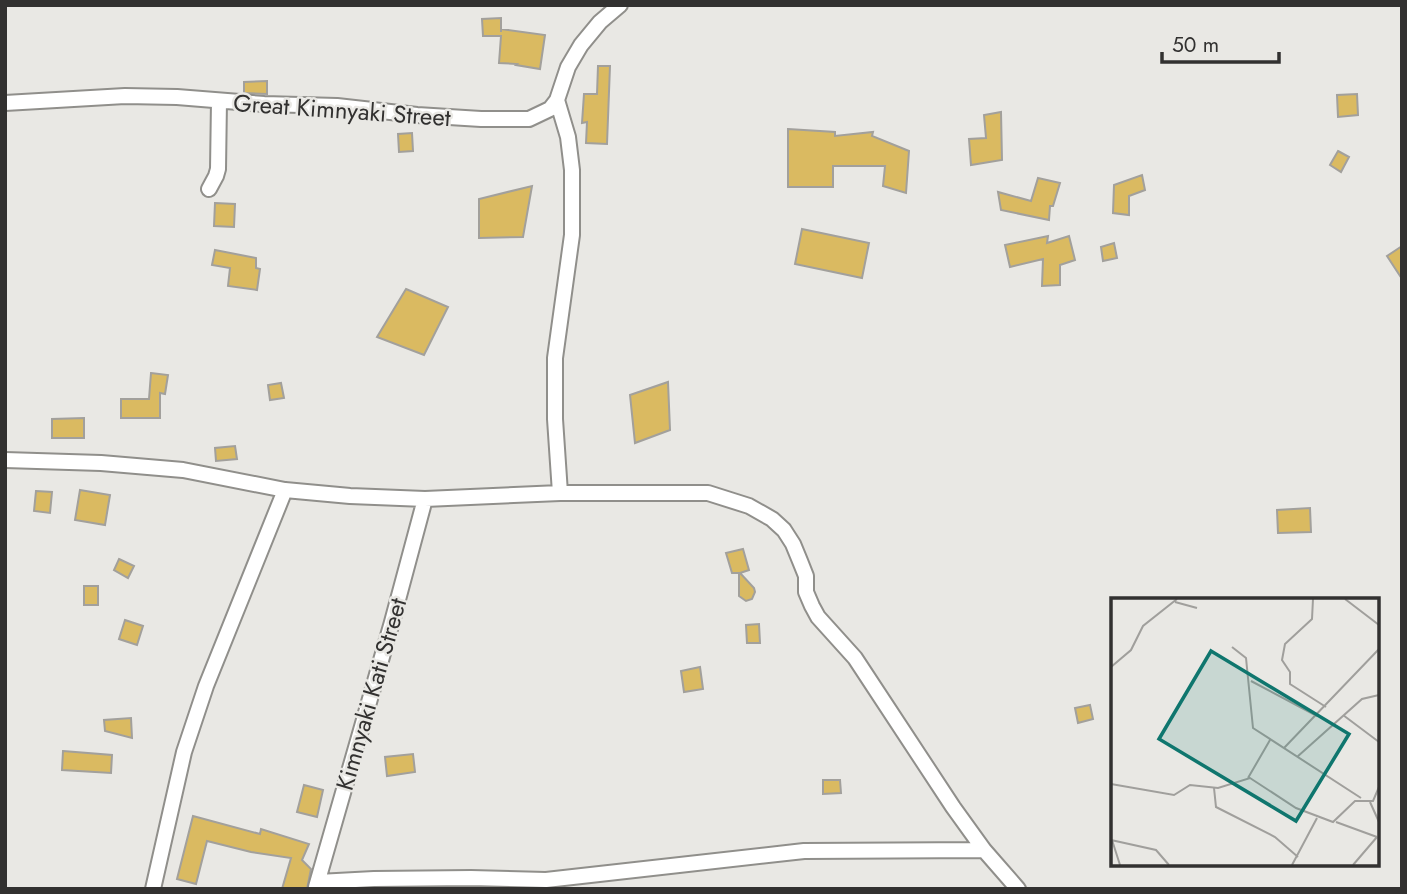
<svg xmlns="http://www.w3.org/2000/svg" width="1407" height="894" font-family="Jost,sans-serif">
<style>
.building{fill:#daba61;stroke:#a2a09c;stroke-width:2}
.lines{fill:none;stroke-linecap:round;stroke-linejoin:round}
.minor-casing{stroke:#908f8b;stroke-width:18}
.minor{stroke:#fff;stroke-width:14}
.labels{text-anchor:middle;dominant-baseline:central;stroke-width:5;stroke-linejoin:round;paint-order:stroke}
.street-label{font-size:24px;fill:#323130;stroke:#e9e8e4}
.inset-road{fill:none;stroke:#a09f9c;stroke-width:2}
.view{fill:#0f766e;fill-opacity:0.15;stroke:#0f766e;stroke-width:3.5}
.inset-edge{fill:none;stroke:#323130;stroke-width:3.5}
</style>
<rect width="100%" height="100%" fill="#e9e8e4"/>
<path class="building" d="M 501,18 L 501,32 L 501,29 L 545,35 L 540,69 L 516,65 L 517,64 L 499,63 L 501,36 L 483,36 L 482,19 Z
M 598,66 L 610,66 L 607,144 L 586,143 L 587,122 L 582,123 L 584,94 L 597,94 Z
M 267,81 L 267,94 L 244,93 L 244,82 Z
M 1357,94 L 1358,115 L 1338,117 L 1337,95 Z
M 1001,112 L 1002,160 L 971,165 L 969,139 L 986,138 L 984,115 Z
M 788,129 L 835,132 L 835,136 L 873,132 L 872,136 L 909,151 L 906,193 L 883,186 L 885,166 L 833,166 L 833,187 L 788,187 Z
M 412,133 L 413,151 L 399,152 L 398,134 Z
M 1338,151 L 1349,157 L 1341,172 L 1330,165 Z
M 1142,175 L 1145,190 L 1129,196 L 1129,215 L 1113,213 L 1114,185 Z
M 1038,178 L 1060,183 L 1053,206 L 1050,206 L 1049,220 L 1001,210 L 998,192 L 1031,201 Z
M 532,186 L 523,237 L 479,238 L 479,199 Z
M 215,203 L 235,204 L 234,227 L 214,226 Z
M 802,229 L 869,243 L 862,278 L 795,264 Z
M 1048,236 L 1047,243 L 1069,236 L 1075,260 L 1060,265 L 1060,285 L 1042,286 L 1043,259 L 1010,267 L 1005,245 Z
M 1114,243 L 1117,258 L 1103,261 L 1101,247 Z
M 1402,246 L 1402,279 L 1387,256 Z
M 215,250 L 256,258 L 256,268 L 260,269 L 257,290 L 228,286 L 230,268 L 212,265 Z
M 406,289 L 448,307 L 424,355 L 377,337 Z
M 151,373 L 168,375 L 165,394 L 160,393 L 160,418 L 121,418 L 121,399 L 149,399 Z
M 668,382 L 670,430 L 635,443 L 630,395 Z
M 281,383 L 284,398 L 270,400 L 268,385 Z
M 84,418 L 84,438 L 52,438 L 52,419 Z
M 235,446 L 237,459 L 216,461 L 215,448 Z
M 80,490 L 110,495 L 105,525 L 75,520 Z
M 36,491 L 52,492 L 50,513 L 34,511 Z
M 1310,508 L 1311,532 L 1278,533 L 1277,510 Z
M 743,549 L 749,570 L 740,573 L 754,588 L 755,592 L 752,599 L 746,601 L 739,596 L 739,573 L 732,573 L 726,553 Z
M 119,559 L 134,566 L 128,578 L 114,570 Z
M 84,586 L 98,586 L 98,605 L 84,605 Z
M 125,620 L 143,626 L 137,645 L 119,639 Z
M 759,624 L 760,643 L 747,643 L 746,625 Z
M 700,667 L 703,689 L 684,692 L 681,671 Z
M 1090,705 L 1093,719 L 1078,723 L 1075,708 Z
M 131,718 L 132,738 L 105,731 L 104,720 Z
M 63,751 L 112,755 L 111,773 L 62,770 Z
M 413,754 L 415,772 L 387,776 L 385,757 Z
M 823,780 L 840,780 L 841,793 L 823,794 Z
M 304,785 L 323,790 L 317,817 L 297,812 Z
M 193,816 L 260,834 L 261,829 L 309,844 L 302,860 L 311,869 L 307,889 L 282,889 L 291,858 L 251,852 L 207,841 L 196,884 L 177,879 Z"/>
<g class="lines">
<defs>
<path id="minor" d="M 557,100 L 568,137 L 572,170 L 572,235 L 555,358 L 555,419 L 560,493
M 5,103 L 125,96 L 177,97 L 264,104 L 337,106 L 417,115 L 481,119 L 529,119 L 550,109 L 557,100 L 568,67 L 581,45 L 600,22 L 620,5
M 209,189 L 216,176 L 218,169 L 219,101
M 5,460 L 101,463 L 183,470 L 285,490 L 350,496 L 425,499 L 560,493 L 708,493 L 749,506 L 772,519 L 784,530 L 793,544 L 800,561 L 806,576 L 806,592 L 812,606 L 818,617 L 855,658 L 953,807 L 984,850 L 1018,889
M 318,882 L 374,879 L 471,878 L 546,880 L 804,851 L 984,850
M 316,887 L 392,622 L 425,499
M 153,889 L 184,752 L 206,686 L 285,490"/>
</defs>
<use href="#minor" class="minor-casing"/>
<use href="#minor" class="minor"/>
</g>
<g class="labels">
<g class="street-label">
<text transform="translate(342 110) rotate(4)">Great Kimnyaki Street</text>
<text transform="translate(371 694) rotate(-74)">Kimnyaki Kati Street</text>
</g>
</g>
<g transform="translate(1111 598)">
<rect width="268" height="268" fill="#e9e8e4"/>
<path class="inset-road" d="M 202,1 L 201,21 L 174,46 L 171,62 L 179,74 L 179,86 L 215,109M 234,1 L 268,27M 64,4 L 86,10M 121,49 L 135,60 L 142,130 L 250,200M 0,69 L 20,52 L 32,28 L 66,1M 140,83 L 206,118M 232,117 L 268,144M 173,150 L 268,51M 186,159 L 251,101 L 268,97M 137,180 L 159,142M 0,186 L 63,197 L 79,187 L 107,190 L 139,180 L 185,210 L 222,224 L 244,203 L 262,203 L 268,189M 103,190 L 105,209 L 164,239 L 187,259M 259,204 L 268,224M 225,224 L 266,239M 0,242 L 45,252 L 58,267M 1,242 L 9,267M 181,267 L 206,220M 242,267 L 266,239"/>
<path class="view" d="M 100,53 L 238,136 L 185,223 L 48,141 Z"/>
<rect width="268" height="268" class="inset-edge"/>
</g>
<rect width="1407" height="894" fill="none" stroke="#323130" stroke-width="14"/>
<path d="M1162 52v10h117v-10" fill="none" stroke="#323130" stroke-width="3.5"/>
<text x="1172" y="52" font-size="21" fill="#323130" stroke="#e9e8e4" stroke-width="5" paint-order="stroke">50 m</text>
</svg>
